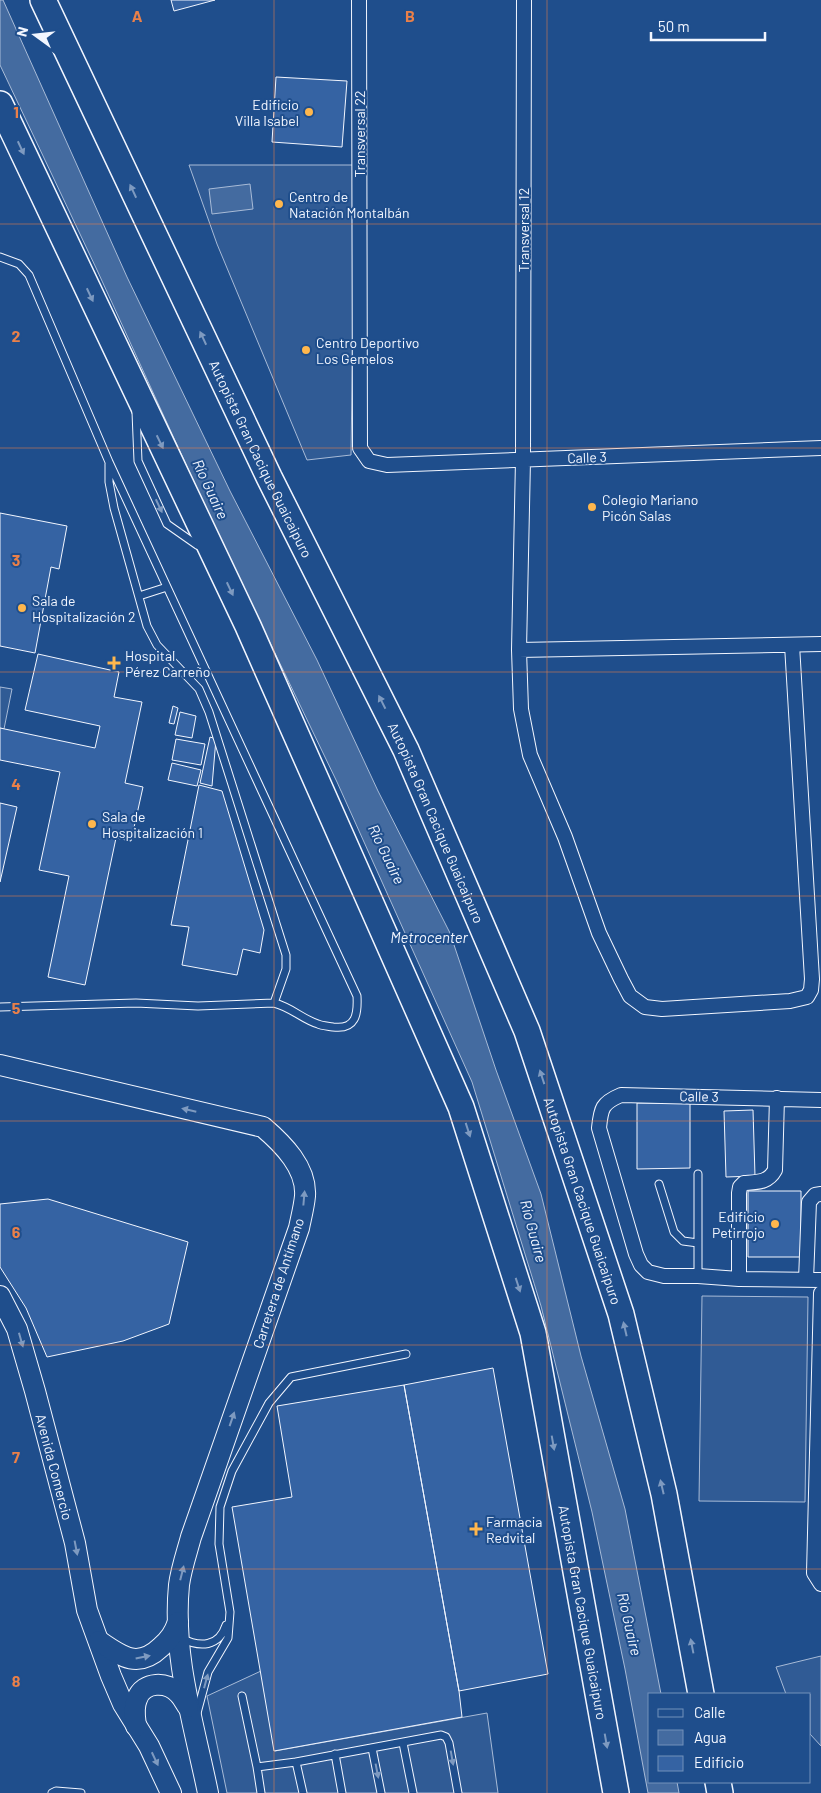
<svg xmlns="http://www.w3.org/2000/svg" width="821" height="1793" font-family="Barlow,sans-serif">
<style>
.built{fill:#305b95;stroke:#a8bbd7}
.water{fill:#446ba0;stroke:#a8bbd7}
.building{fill:#3563a3;stroke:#f2f6ff}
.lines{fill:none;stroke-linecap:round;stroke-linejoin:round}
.service-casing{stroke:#f2f6ff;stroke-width:9}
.minor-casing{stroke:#f2f6ff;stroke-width:16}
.secondary-casing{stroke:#f2f6ff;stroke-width:22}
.motorway-casing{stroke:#f2f6ff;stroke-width:28}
.service{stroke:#1f4e8c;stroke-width:7}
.minor{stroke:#1f4e8c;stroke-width:14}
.secondary{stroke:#1f4e8c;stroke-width:20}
.motorway{stroke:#1f4e8c;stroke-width:25}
.oneway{fill:#7e9ac0}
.grid{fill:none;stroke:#ea8049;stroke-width:1;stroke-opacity:0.55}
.poi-dot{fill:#ffb74d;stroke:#1f4e8c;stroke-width:2}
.labels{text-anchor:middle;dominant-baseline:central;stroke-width:4;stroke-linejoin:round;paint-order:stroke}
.poi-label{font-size:14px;fill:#f2f6ff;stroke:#1f4e8c;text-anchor:start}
.street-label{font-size:14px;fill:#f2f6ff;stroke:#1f4e8c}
.water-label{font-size:15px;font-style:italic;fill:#f2f6ff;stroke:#1f4e8c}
.grid-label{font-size:16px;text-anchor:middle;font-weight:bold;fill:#ea8049;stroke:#1f4e8c;stroke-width:4;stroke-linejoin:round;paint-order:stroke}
</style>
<rect width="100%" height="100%" fill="#1f4e8c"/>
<path class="built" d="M 189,165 L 355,165 L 351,455 L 307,460 L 217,244 Z
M 0,687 L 12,689 L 4,729 L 0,728 Z
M 702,1296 L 808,1297 L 805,1502 L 699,1501 Z
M 821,1656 L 821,1746 L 810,1734 L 810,1694 L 786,1694 L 776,1667 Z
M 261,1671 L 275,1751 L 487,1713 L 498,1793 L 227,1793 L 207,1696 Z"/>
<path class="water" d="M 0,0 L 3,0 L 127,277 L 230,491 L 317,660 L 378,791 L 450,933 L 496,1070 L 541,1194 L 581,1356 L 625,1509 L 661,1694 L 650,1694 L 650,1782 L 677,1782 L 679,1793 L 648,1793 L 625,1669 L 592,1512 L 541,1306 L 472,1082 L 337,782 L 221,541 L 97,270 L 0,65 Z
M 250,184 L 253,209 L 212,214 L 209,189 Z"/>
<path class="building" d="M 171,0 L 215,0 L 174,11 Z
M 276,77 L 347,81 L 342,147 L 272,142 Z
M 0,513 L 67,526 L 59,569 L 51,567 L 35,653 L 0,646 Z
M 38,654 L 119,672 L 114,697 L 142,702 L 125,783 L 143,787 L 131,841 L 116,838 L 85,985 L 48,977 L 69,876 L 39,870 L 60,772 L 0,760 L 0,728 L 95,748 L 100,726 L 25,710 Z
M 173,706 L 178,708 L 174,724 L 169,723 Z
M 180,712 L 196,716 L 192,738 L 175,735 Z
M 210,737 L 216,739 L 212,786 L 200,783 Z
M 176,739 L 205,744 L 201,765 L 172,760 Z
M 172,763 L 201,770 L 197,786 L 168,780 Z
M 199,785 L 222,791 L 264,930 L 260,953 L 243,949 L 237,975 L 182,965 L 189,927 L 171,925 Z
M 0,803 L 17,807 L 0,882 Z
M 637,1103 L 690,1103 L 690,1168 L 637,1169 Z
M 753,1110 L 755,1176 L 726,1177 L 724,1111 Z
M 748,1191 L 801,1191 L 801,1257 L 748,1257 Z
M 48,1199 L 188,1242 L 169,1324 L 123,1341 L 47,1357 L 26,1308 L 0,1267 L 0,1204 Z
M 493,1368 L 548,1674 L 459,1691 L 404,1385 Z
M 404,1385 L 459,1691 L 462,1717 L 274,1751 L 232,1507 L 292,1497 L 277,1406 Z"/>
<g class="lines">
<defs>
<path id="service" d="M 0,257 L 19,264 L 29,275 L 109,462 L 357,996 C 358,1014 356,1030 333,1027 C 328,1026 322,1026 318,1024 C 302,1019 291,1007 274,1003 L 198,1006 L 136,1003 L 0,1007
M 136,412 L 138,461 L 167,524 L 197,545 L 204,548
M 109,464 L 109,482 L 114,508 L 147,626 L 157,645 L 199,689 L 209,712 L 286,955 L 286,969 L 274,1003
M 139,596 L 167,587
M 659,1184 L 674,1232 L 683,1241 L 698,1243
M 698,1276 L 698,1174
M 181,1638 C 200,1648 219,1647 226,1625
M 242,1696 L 257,1767 L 296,1762 L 441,1735 L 446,1737 L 449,1743 L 458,1793
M 197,1713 L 208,1672 L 228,1638 L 230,1612 L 219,1544 L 220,1507 L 232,1471 L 269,1403 L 291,1377 L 406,1354
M 403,1743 L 413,1793
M 372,1748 L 381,1793
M 335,1754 L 342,1793
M 296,1762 L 303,1793
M 257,1767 L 261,1793
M 52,1793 L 56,1791 L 81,1793"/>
<path id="minor" d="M 359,0 L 360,448 L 369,461 L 387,465 L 821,448
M 524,0 L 523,460 L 519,650 L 521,709 L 530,755 L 565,837 L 599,933 L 621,979 L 630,996 L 645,1007 L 662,1009 L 790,1001 L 807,997 L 811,990 L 812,979 L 792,645
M 519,650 L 821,644
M 821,1100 L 621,1095 C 602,1103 601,1108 599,1128 L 636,1254 L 641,1265 L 648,1272 L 664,1276 L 698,1276 L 739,1279 L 821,1280
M 739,1279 L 739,1193 L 740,1187 L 744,1183 C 757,1182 768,1183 775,1170 L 777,1098
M 806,1280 L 809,1202 L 815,1195 L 821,1194
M 821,1293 L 814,1573 L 821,1584"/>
<g id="secondary">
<path d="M 0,1065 L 263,1127 C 283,1144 307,1168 305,1196 C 304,1207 301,1218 299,1228 L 191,1537 C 187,1552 181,1569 179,1585 C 172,1656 194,1724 208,1793"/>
<path id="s1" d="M 0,1296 L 17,1329 L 35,1391 L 75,1543 L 87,1610 L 111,1676 L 123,1704 L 149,1746 L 171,1793"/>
<path d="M 99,1641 C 122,1657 138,1669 161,1647 C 170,1639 174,1633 178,1622"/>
<path d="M 136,1726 C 135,1717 133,1708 137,1699 C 143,1681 168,1681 179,1694 C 183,1698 185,1703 188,1707"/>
</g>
<g id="motorway">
<path id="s2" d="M 43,0 L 269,477 L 406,750 L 527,1031 L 621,1314 L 664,1494 L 701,1694"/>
<path id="s3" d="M 0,104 L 248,626 L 461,1107 L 533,1333 L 616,1793"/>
<path d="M 718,1782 L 720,1793"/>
</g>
</defs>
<use href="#service" class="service-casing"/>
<use href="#minor" class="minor-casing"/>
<use href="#secondary" class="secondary-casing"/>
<use href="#motorway" class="motorway-casing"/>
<use href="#service" class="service"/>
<use href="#minor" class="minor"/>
<use href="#secondary" class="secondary"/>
<use href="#motorway" class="motorway"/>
</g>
<defs><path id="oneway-solid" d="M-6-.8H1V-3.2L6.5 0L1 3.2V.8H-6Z" transform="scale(1.25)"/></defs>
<g class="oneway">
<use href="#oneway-solid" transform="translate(21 148) rotate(65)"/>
<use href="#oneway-solid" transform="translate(133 191) rotate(-115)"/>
<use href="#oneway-solid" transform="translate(90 295) rotate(65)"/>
<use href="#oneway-solid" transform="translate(203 338) rotate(-115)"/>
<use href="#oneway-solid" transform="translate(160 442) rotate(64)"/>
<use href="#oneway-solid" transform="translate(159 506) rotate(65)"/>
<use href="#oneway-solid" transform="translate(230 589) rotate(65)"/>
<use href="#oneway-solid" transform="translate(382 702) rotate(-117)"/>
<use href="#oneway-solid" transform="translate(542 1077) rotate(-108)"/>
<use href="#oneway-solid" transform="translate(189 1110) rotate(-167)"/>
<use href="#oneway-solid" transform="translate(468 1130) rotate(72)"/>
<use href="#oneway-solid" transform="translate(304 1198) rotate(-85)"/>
<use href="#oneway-solid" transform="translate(518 1285) rotate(72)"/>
<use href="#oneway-solid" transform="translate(625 1329) rotate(-103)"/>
<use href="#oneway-solid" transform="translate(21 1340) rotate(74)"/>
<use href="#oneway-solid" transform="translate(232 1419) rotate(-71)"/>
<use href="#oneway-solid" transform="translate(553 1443) rotate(80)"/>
<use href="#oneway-solid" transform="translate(662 1487) rotate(-103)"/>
<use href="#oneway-solid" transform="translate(76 1548) rotate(79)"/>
<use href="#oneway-solid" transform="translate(182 1573) rotate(-76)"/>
<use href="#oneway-solid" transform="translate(692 1646) rotate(-101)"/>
<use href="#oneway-solid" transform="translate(143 1657) rotate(-11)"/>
<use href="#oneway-solid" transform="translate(206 1681) rotate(-75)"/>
<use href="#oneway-solid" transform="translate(606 1741) rotate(80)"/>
<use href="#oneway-solid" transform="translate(452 1758) rotate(80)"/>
<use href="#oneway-solid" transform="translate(155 1759) rotate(65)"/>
<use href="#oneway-solid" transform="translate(377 1771) rotate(79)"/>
</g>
<path class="grid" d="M 274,0 L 274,1793M 547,0 L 547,1793M 0,224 L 821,224M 0,448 L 821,448M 0,672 L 821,672M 0,896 L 821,896M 0,1121 L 821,1121M 0,1345 L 821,1345M 0,1569 L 821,1569"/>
<g class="poi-dot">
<circle cx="309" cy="112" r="5"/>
<circle cx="279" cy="204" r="5"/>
<circle cx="306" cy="350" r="5"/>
<circle cx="592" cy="507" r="5"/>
<circle cx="22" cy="608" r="5"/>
<path d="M111.5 655.5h5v5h5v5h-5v5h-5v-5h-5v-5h5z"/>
<circle cx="92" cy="824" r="5"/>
<circle cx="775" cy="1224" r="5"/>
<path d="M473.5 1521.5h5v5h5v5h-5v5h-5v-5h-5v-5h5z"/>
</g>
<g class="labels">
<g class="poi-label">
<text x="299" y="104" text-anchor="end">Edificio<tspan x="299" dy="16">Villa Isabel</tspan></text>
<text x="289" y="196">Centro de<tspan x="289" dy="16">Natación Montalbán</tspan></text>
<text x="316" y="342">Centro Deportivo<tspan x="316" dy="16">Los Gemelos</tspan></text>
<text x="602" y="499">Colegio Mariano<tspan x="602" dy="16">Picón Salas</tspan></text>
<text x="32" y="600">Sala de<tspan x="32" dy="16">Hospitalización 2</tspan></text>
<text x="125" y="655">Hospital<tspan x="125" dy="16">Pérez Carreño</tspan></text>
<text x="102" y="816">Sala de<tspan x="102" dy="16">Hospitalización 1</tspan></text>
<text x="765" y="1216" text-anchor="end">Edificio<tspan x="765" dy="16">Petirrojo</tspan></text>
<text x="486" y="1521">Farmacia<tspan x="486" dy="16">Redvital</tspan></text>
</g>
<g class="street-label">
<text transform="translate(359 134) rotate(-90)">Transversal 22</text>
<text transform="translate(523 230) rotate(-90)">Transversal 12</text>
<text transform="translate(587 457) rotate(-2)">Calle 3</text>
<text stroke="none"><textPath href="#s2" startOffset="508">Autopista Gran Cacique Guaicaipuro</textPath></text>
<text stroke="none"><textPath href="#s2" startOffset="912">Autopista Gran Cacique Guaicaipuro</textPath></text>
<text transform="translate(699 1096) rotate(1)">Calle 3</text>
<text stroke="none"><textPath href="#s2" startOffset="1318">Autopista Gran Cacique Guaicaipuro</textPath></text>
<text transform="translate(278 1283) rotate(-72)">Carretera de Antímano</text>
<text stroke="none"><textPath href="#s1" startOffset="180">Avenida Comercio</textPath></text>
<text stroke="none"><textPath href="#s3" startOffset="1625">Autopista Gran Cacique Guaicaipuro</textPath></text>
</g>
<g class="water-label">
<text transform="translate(211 489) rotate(65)">Río Guaire</text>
<text transform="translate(387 854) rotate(64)">Río Guaire</text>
<text x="429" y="937">Metrocenter</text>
<text transform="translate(534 1231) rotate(75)">Río Guaire</text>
<text transform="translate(630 1624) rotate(77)">Río Guaire</text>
</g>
</g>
<g class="grid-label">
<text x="137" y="22">A</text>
<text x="410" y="22">B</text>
<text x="16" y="118">1</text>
<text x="16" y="342">2</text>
<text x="16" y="566">3</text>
<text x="16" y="790">4</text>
<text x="16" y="1014">5</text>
<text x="16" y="1238">6</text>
<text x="16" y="1463">7</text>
<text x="16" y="1687">8</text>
</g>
<rect x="648" y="1693" width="162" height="90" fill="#1f4e8c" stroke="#7391ba"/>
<rect x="658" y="1709" width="25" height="8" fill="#1f4e8c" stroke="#7391ba"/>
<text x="694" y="1718" font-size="15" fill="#f2f6ff">Calle</text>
<rect x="658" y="1730" width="25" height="15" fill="#446ba0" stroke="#7391ba"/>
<text x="694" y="1743" font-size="15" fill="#f2f6ff">Agua</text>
<rect x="658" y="1756" width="25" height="15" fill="#3563a3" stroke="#7391ba"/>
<text x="694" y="1768" font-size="15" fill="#f2f6ff">Edificio</text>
<g transform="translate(35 35) rotate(285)" stroke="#1f4e8c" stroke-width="4" paint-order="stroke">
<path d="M0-4L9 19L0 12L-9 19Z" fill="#f2f6ff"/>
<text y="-8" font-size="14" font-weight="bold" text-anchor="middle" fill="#f2f6ff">N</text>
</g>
<path d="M651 32v8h114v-8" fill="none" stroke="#f2f6ff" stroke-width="2.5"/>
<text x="658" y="32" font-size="15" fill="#f2f6ff" stroke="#1f4e8c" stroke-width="4" paint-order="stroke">50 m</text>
</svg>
